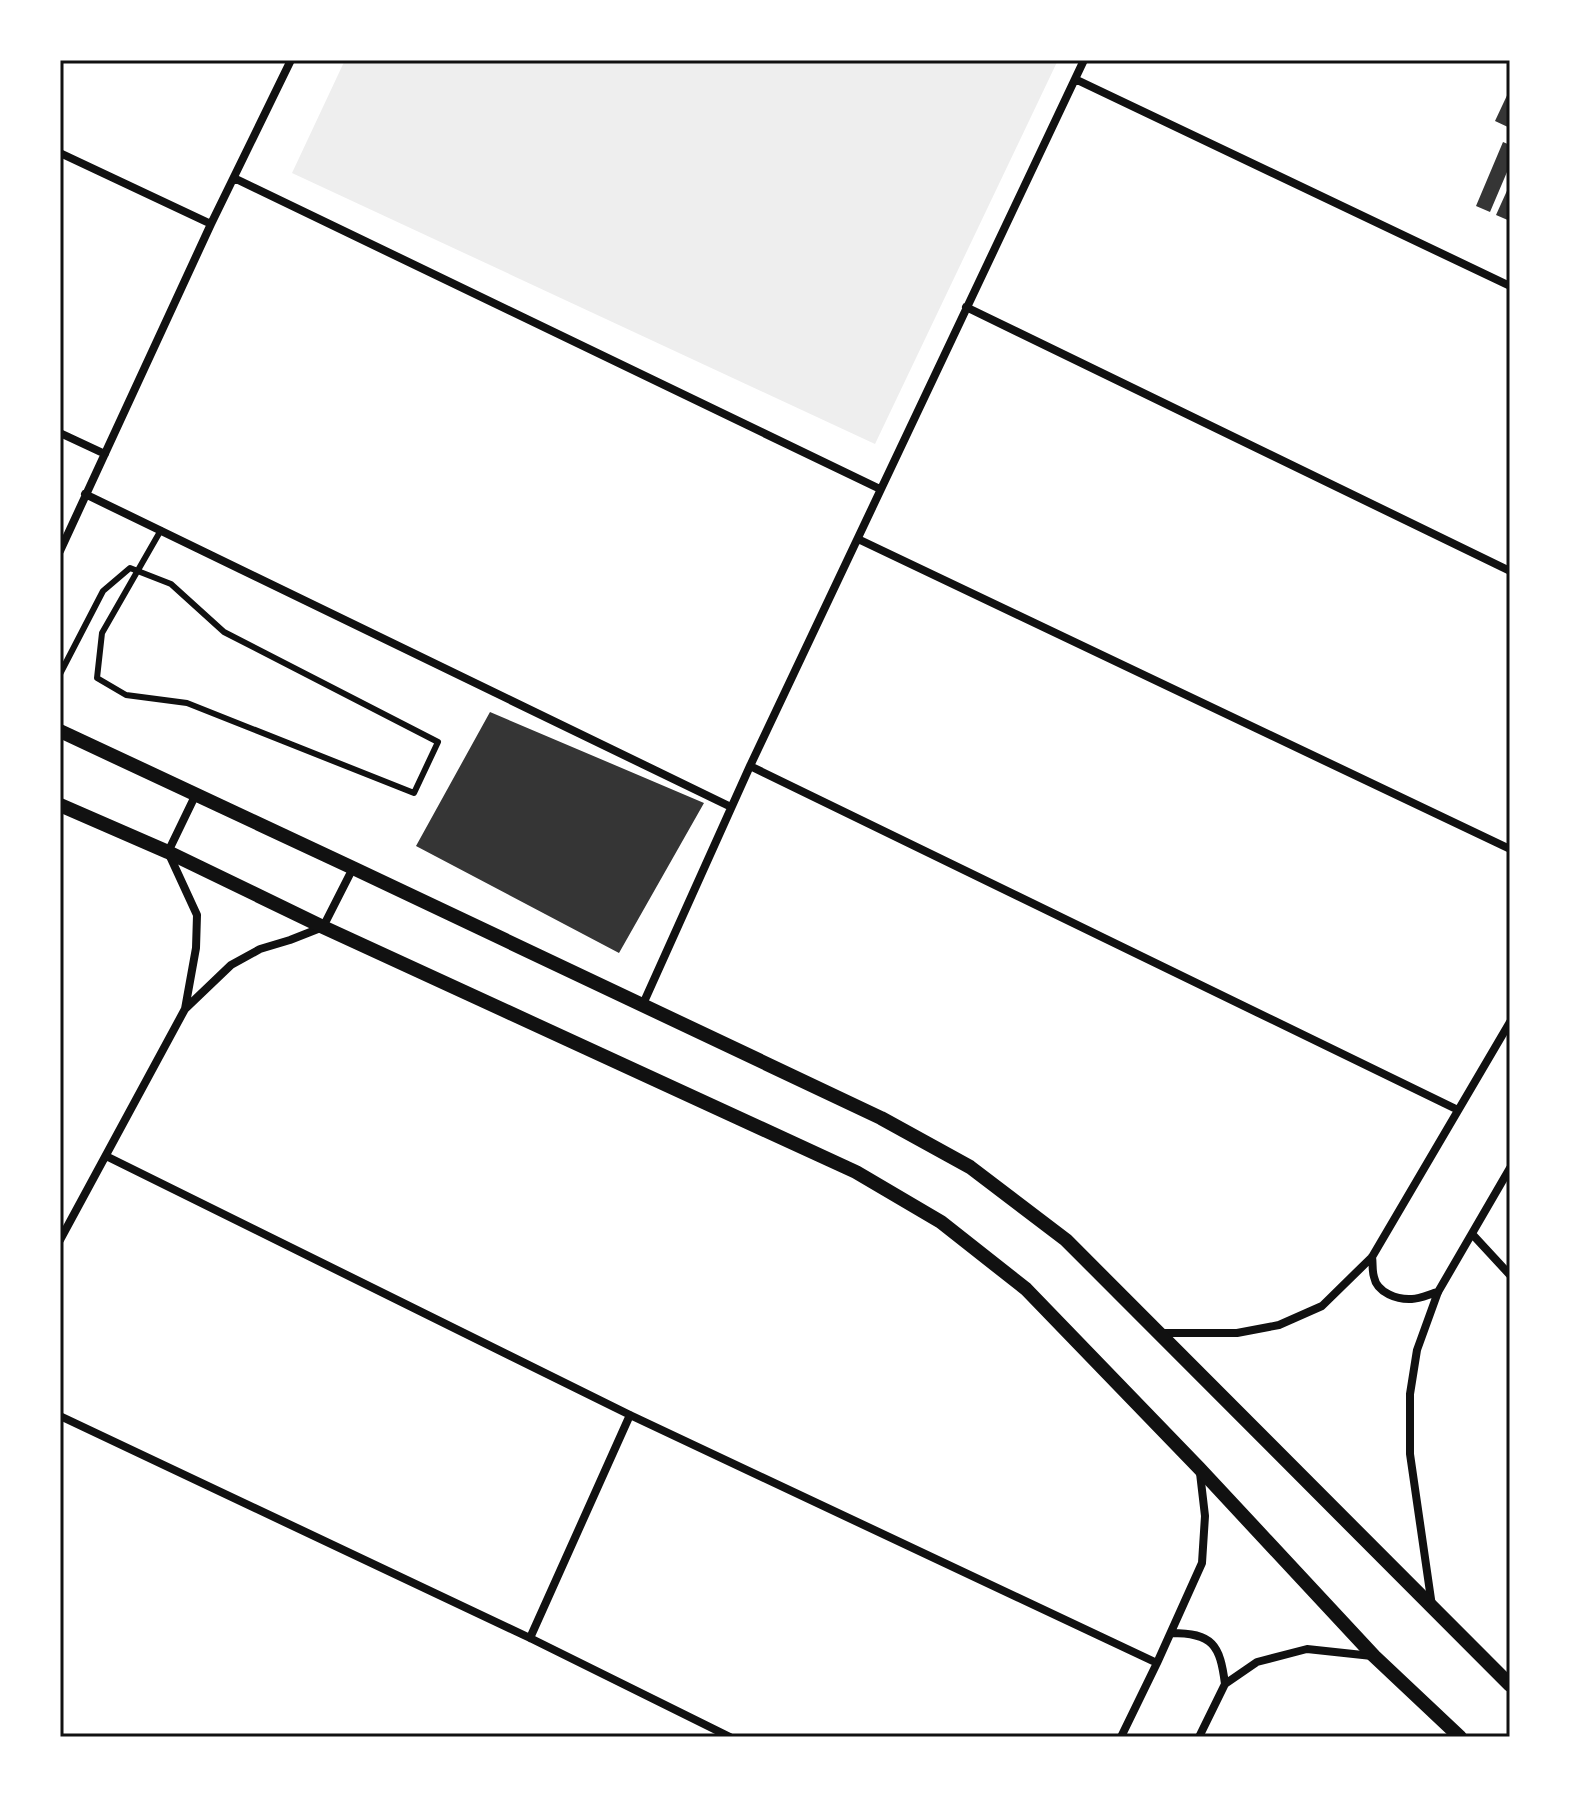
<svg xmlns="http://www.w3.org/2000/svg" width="1570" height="1797" font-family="'Fira Sans',sans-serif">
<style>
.green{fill:#eee}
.building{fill:#353535}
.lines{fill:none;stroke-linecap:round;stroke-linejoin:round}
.service{stroke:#111;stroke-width:6}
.minor{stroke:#111;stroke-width:8}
.tertiary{stroke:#111;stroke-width:14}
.neatline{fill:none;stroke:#111;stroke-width:3}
</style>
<rect width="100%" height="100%" fill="#fff"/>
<path class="green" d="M 345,60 L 1058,60 L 875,444 L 292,173 Z"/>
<path class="building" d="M 1510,89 L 1510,128 L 1495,121 Z
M 1503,142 L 1510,145 L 1510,165 L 1490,212 L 1476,206 Z
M 1510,184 L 1510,221 L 1496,215 Z
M 490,712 L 704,803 L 619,953 L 416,846 Z"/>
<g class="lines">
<path class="service" d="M 60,674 L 103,591 L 130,568 L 171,584 L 224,632 L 438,742 L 414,793 L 187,703 L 126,695 L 97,678 L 102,633 L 161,530"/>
<path class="minor" d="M 1075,79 L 1510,286
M 60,153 L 211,224
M 234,178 L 880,489
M 966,307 L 1510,571
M 60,433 L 105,454
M 85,494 L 731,807
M 858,539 L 1510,849
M 60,551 L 211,224 L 291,60
M 750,766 L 1458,1110
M 643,1004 L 750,766 L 1084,60
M 185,1009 L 231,965 L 260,949 L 290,940 L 323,927 L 353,868
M 106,1156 L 630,1415 L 1157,1663
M 1473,1235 L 1510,1275
M 60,1240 L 185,1009 L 196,948 L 197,915 L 168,852 L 196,794
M 1372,1257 C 1373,1263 1372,1271 1374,1277 C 1377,1293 1398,1300 1412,1299 C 1420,1299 1430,1294 1438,1292
M 1159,1333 L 1237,1333 L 1279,1325 L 1322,1306 L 1372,1257 L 1510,1022
M 60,1416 L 530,1638 L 730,1737
M 1432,1606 L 1410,1454 L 1410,1394 L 1417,1350 L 1438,1292 L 1510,1168
M 1171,1633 C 1213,1633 1220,1645 1225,1684
M 530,1638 L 630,1415
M 1121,1737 L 1157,1663 L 1202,1563 L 1205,1516 L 1200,1473
M 1199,1737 L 1225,1684 L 1257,1662 L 1307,1649 L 1372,1656"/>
<path class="tertiary" d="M 60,731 L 353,868 L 881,1118 L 970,1167 L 1066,1240 L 1510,1685
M 60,805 L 168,852 L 323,927 L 856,1172 L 941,1222 L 1026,1289 L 1199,1468 L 1374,1656 L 1460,1737"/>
</g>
<rect width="1570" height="1797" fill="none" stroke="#ffffff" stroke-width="124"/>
<rect x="62" y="62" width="1446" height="1673" class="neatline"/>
</svg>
